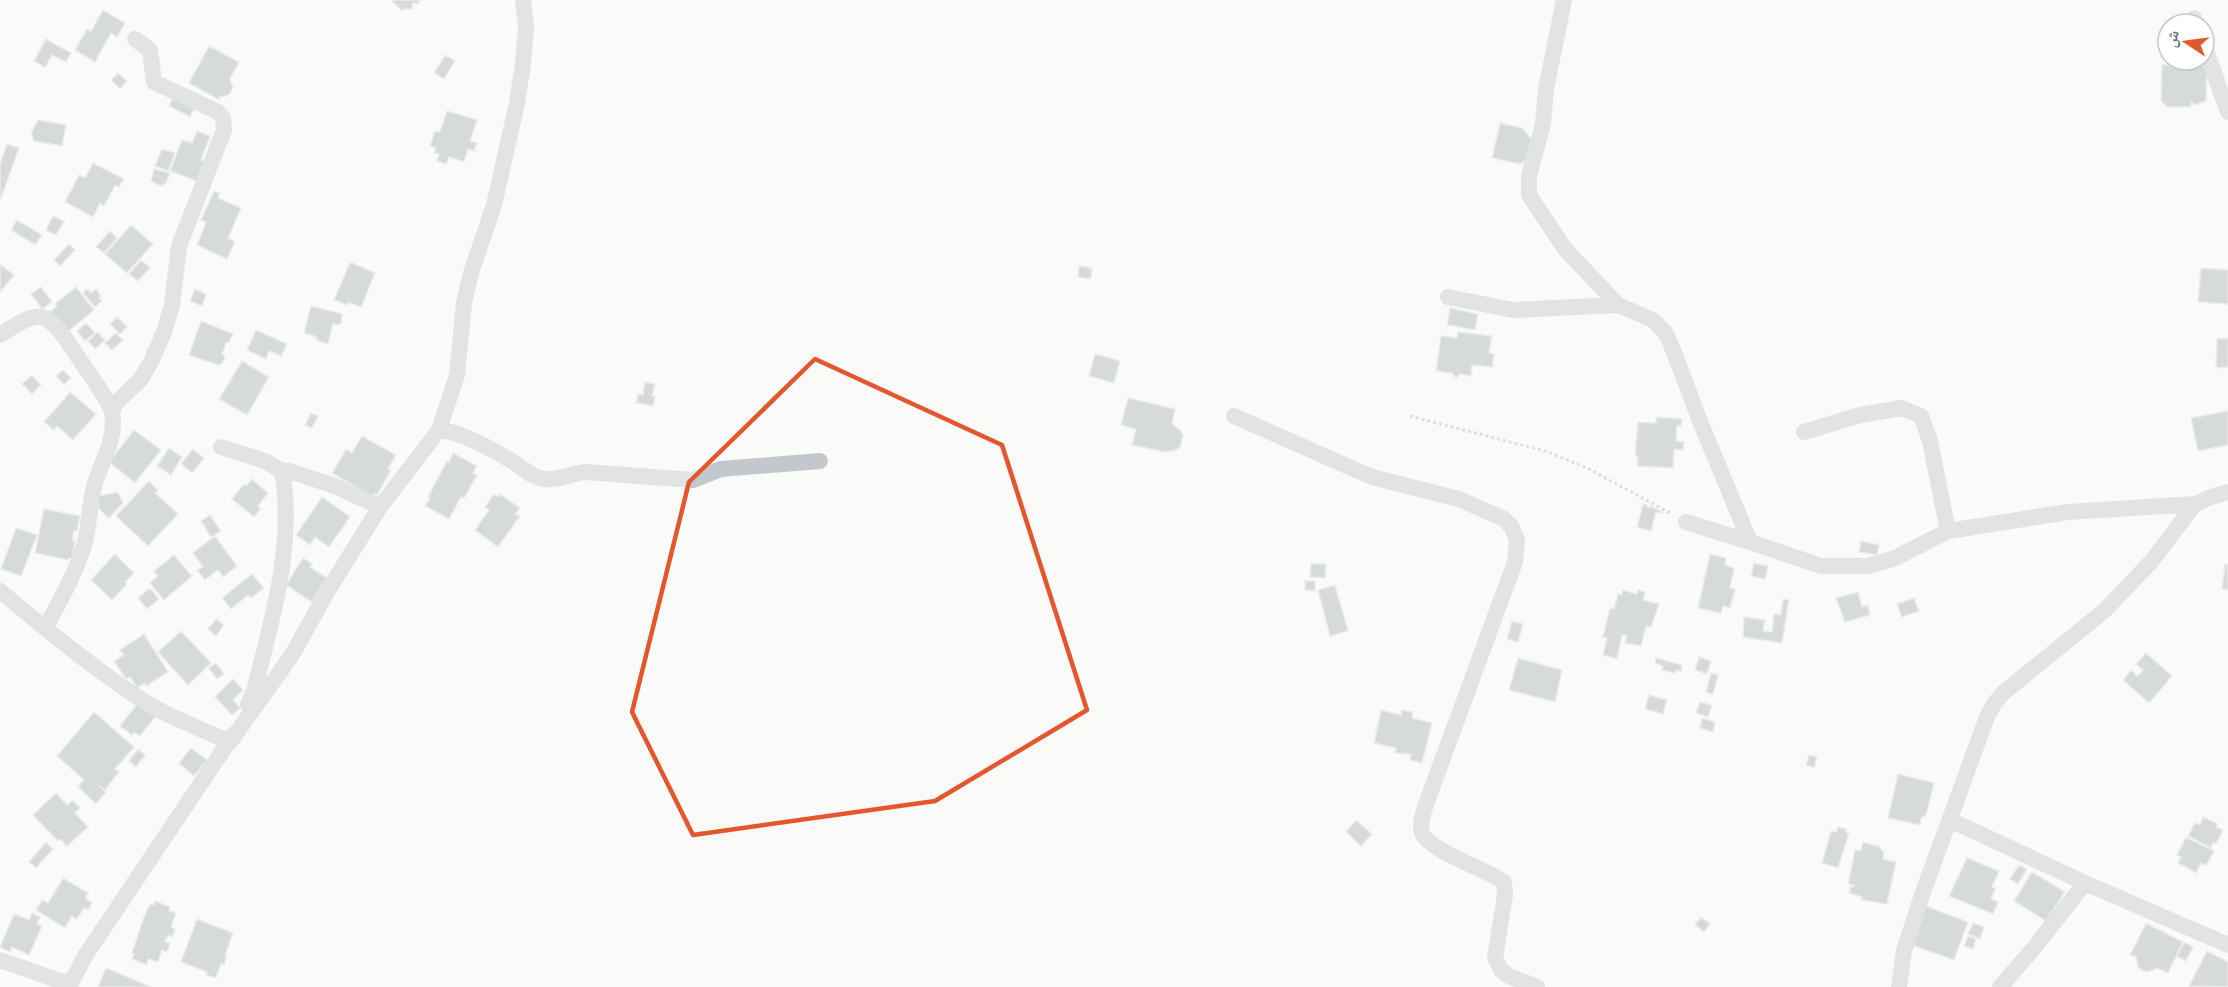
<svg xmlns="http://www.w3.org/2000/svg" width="2228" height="987" font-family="'Nunito Sans','Noto Naskh Arabic',sans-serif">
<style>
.building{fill:#aab3b9;stroke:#dcdcda;stroke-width:1.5}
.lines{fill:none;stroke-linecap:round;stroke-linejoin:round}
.path{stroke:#bbbfc2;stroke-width:3;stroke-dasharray:3 3;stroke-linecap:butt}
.minor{stroke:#c3c8cc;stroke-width:16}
.marked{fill:none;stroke:#e4572e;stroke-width:4.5;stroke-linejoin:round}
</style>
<rect width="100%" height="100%" fill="#fafaf8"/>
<path class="building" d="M 391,0 L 421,0 L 417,4 L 413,3 L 412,9 L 405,9 L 402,11 Z
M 103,10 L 125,23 L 117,37 L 111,33 L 95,62 L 75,50 L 87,29 L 91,31 Z
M 46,39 L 71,53 L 66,62 L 52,55 L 45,68 L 34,61 Z
M 209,46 L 239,62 L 230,79 L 233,87 L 230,93 L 226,96 L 220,97 L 219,100 L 189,83 Z
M 445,55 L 455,61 L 444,79 L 434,73 Z
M 2180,61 L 2196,61 L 2196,66 L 2207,66 L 2206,101 L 2195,105 L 2191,102 L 2191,107 L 2167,107 L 2161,101 L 2162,65 L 2180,65 Z
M 118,73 L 127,81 L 120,89 L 111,80 Z
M 174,96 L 195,107 L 190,117 L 169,106 Z
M 447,111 L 477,120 L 470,141 L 477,143 L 474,151 L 468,149 L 464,162 L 449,157 L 446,164 L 437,161 L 439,154 L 434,153 L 436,148 L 430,146 L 435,131 L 440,132 Z
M 38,120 L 66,125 L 62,146 L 34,141 L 31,133 Z
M 1500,123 L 1522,128 L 1533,141 L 1525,161 L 1520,164 L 1492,158 Z
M 197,131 L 210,136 L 201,160 L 209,164 L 202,183 L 170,171 L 182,140 L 192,143 Z
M 7,144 L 19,148 L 0,201 L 0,164 Z
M 162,149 L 175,153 L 168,171 L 155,166 Z
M 93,163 L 124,179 L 119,187 L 115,185 L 104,206 L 100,203 L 93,217 L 65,202 L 79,175 L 85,178 Z
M 154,169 L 170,173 L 166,183 L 160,186 L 151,181 Z
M 214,191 L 220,193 L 218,198 L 241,208 L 228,238 L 235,242 L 227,259 L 197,245 L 206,222 L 201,220 Z
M 53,216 L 64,221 L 56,235 L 46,230 Z
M 17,220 L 42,235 L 35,245 L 11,230 Z
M 131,225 L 153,244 L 127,273 L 105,254 Z
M 110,231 L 117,238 L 104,253 L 96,247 Z
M 69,244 L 75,250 L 60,266 L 54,260 Z
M 141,260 L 150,268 L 138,281 L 129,274 Z
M 350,262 L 375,273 L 361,307 L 348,302 L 347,305 L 334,300 Z
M 0,264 L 14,275 L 0,292 Z
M 1079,266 L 1092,268 L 1091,279 L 1078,277 Z
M 2201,268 L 2228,270 L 2228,304 L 2198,302 Z
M 41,287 L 52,302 L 42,309 L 31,294 Z
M 76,287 L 94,310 L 65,334 L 50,312 L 57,306 L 55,304 Z
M 87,289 L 91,293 L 96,289 L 101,296 L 99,298 L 102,301 L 95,307 L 83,293 Z
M 195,289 L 206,294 L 202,306 L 190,301 Z
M 311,306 L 339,313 L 342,315 L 341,323 L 338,325 L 333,324 L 328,344 L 316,340 L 317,337 L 304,333 Z
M 1450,308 L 1478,314 L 1475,330 L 1447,325 Z
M 117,317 L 127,327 L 120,334 L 110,324 Z
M 201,321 L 233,334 L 229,342 L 226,343 L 222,354 L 225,356 L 224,361 L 221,364 L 218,365 L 189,355 Z
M 86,323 L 95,333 L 85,341 L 77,331 Z
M 256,330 L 287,344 L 281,356 L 269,351 L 266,359 L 247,350 Z
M 98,332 L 105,340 L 95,349 L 88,341 Z
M 1458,332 L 1492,336 L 1489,353 L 1494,354 L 1492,367 L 1472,365 L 1471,376 L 1460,374 L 1456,378 L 1452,373 L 1436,371 L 1441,336 L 1457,338 Z
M 116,333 L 123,340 L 112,350 L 105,343 Z
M 2228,338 L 2228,367 L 2216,368 L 2217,339 Z
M 1095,354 L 1120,361 L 1114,383 L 1089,376 Z
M 242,361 L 269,377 L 247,415 L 219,399 Z
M 63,370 L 71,378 L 64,385 L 56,376 Z
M 32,375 L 41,385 L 32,394 L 22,384 Z
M 645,382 L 655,384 L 652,396 L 655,397 L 653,406 L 636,403 L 638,394 L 643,395 Z
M 70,392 L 96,414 L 73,440 L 57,426 L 54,430 L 44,422 Z
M 1128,398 L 1175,409 L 1172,424 L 1181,431 L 1183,436 L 1180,447 L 1176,450 L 1165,452 L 1132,445 L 1136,429 L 1121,425 Z
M 2228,411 L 2228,445 L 2198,451 L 2191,418 Z
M 311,413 L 318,416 L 312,428 L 305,425 Z
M 1656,417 L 1682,419 L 1681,426 L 1677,425 L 1676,441 L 1684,442 L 1683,450 L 1674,449 L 1673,468 L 1637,466 L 1638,456 L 1635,456 L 1638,422 L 1656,423 Z
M 134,430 L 161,450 L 135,483 L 109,462 Z
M 362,436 L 396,455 L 388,469 L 391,470 L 377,495 L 374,494 L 372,497 L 332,473 L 346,449 L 352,453 Z
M 169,448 L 182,457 L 171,475 L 157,466 Z
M 193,449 L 204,458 L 192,473 L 181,464 Z
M 453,453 L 477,466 L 473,473 L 477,475 L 464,498 L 461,497 L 449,519 L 425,506 L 430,498 L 428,497 L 447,461 L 449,462 Z
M 252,479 L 268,493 L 258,506 L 261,509 L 254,517 L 232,499 L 244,484 L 246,486 Z
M 149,481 L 158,490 L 155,493 L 178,514 L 148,546 L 116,516 Z
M 118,492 L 123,503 L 109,518 L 99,509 L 98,496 Z
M 494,494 L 498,497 L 500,494 L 520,508 L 515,514 L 520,516 L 498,547 L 475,530 L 489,510 L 485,507 Z
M 322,497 L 350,517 L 329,547 L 315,537 L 310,545 L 296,535 Z
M 1643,504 L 1647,505 L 1647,507 L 1649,508 L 1650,506 L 1663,512 L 1662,513 L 1656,512 L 1651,531 L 1637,527 Z
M 44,509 L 80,516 L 77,531 L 74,531 L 72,541 L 75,541 L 72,558 L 69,558 L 68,560 L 35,553 Z
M 210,515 L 221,531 L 211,537 L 201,521 Z
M 16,528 L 37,535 L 21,576 L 1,569 Z
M 215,536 L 237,566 L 223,577 L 218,570 L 205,580 L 197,570 L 203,567 L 193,553 Z
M 1861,541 L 1879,545 L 1877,555 L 1859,552 Z
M 115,554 L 134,573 L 125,582 L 127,584 L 112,600 L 91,580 Z
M 1710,554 L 1726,558 L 1725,565 L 1734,568 L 1730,588 L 1735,589 L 1730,608 L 1723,606 L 1721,613 L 1698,608 Z
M 174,555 L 192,576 L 164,600 L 150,583 L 158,576 L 154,571 Z
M 303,558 L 312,564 L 310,567 L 327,578 L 312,602 L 286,585 Z
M 1754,563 L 1768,566 L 1765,579 L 1751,576 Z
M 1311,564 L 1326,564 L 1325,578 L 1310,577 Z
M 2225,564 L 2228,565 L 2228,590 L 2222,589 Z
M 252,574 L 264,588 L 251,598 L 248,595 L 231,609 L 222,598 Z
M 1305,581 L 1315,581 L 1315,591 L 1305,590 Z
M 1335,585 L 1348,631 L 1330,636 L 1318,590 Z
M 150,588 L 159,599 L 147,609 L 138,598 Z
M 1623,590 L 1637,594 L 1638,590 L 1645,592 L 1643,600 L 1659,604 L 1651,627 L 1646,626 L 1641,646 L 1625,643 L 1627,636 L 1622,635 L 1617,659 L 1603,655 L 1607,638 L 1603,637 L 1610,608 L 1614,609 L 1618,594 L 1622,595 Z
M 1858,592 L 1862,607 L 1868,605 L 1870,615 L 1845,622 L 1836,598 Z
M 1914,598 L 1919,611 L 1902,617 L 1897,604 Z
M 1783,599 L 1789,600 L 1782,643 L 1743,637 L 1744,617 L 1765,620 L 1763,631 L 1772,632 L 1774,614 L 1781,615 Z
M 216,619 L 224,625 L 216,636 L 208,629 Z
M 1512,621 L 1523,624 L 1518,642 L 1507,639 Z
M 181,631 L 211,663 L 188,685 L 158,652 Z
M 144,634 L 168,672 L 146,686 L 145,683 L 137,688 L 130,677 L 126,679 L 114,661 L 124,655 L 120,650 Z
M 2146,653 L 2172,676 L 2149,703 L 2123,680 L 2131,670 L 2137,676 L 2143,670 L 2136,664 Z
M 1699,657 L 1711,661 L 1707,674 L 1695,670 Z
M 1518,658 L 1562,670 L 1555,702 L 1509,690 Z
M 1656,658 L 1682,665 L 1681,671 L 1676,670 L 1675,673 L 1662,670 L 1663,666 L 1655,663 Z
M 216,663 L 224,674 L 217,679 L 209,668 Z
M 1711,673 L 1718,675 L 1713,694 L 1706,692 Z
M 233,679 L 243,690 L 233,700 L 240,708 L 232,715 L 215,697 Z
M 1649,695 L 1667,700 L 1663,714 L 1645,709 Z
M 1700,702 L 1712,705 L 1708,717 L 1696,713 Z
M 138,703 L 155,717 L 140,736 L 134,732 L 132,735 L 120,726 Z
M 1381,710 L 1401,715 L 1402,710 L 1413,712 L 1412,718 L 1432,723 L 1422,763 L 1410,760 L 1411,754 L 1395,753 L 1396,748 L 1374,743 Z
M 94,712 L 134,747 L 115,769 L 119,772 L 105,790 L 98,785 L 106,792 L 96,804 L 78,787 L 84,780 L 57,756 Z
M 1702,718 L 1715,722 L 1713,732 L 1700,728 Z
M 191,748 L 207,760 L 194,776 L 179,763 Z
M 138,749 L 145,755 L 136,767 L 129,761 Z
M 1809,755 L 1817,757 L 1814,768 L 1806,765 Z
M 1898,774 L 1934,783 L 1926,815 L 1921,818 L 1920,825 L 1888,818 Z
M 56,793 L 67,805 L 73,800 L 80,808 L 75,813 L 88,827 L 67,846 L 60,839 L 58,841 L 33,815 Z
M 2203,817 L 2218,824 L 2216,827 L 2223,830 L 2216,844 L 2213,842 L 2211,848 L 2188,836 L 2195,823 L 2200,825 Z
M 1356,820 L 1372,834 L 1361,846 L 1346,832 Z
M 1838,827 L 1846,829 L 1846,832 L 1849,833 L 1838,868 L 1822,863 L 1831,831 L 1836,832 Z
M 2186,837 L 2214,851 L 2206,866 L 2201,863 L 2196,873 L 2178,863 L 2181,857 L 2177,855 Z
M 46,842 L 53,849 L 36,868 L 29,862 Z
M 1863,842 L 1880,847 L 1884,853 L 1883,859 L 1896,862 L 1887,904 L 1861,900 L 1862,897 L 1849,893 L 1851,886 L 1853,887 L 1854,885 L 1848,884 L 1855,850 L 1861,851 Z
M 1967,858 L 1999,871 L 1992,887 L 1996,888 L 1991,899 L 1998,902 L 1993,914 L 1949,896 Z
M 2019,865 L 2027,869 L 2018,884 L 2010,879 Z
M 2032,872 L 2065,892 L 2046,921 L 2014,901 Z
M 63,878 L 88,893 L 85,898 L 92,903 L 88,910 L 84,908 L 77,919 L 72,916 L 65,928 L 36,910 L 42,900 L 48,903 Z
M 155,901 L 170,907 L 169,911 L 176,913 L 171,927 L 175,929 L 172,937 L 168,935 L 165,942 L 170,943 L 167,952 L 162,950 L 158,962 L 148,959 L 147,965 L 132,959 L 134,954 L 132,953 L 144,917 L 150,904 L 154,905 Z
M 1923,905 L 1968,922 L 1954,960 L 1909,944 Z
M 32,913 L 40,917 L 37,924 L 42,926 L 29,955 L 12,947 L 10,952 L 0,947 L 14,914 L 29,920 Z
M 1701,917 L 1710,924 L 1704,932 L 1695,925 Z
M 197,919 L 233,933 L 225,955 L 227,955 L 224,965 L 221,964 L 216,978 L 206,975 L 207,972 L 181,962 Z
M 1973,923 L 1984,927 L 1980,939 L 1968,934 Z
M 2146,923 L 2183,942 L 2168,973 L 2157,968 L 2148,972 L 2143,971 L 2138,967 L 2136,957 L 2130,955 Z
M 1968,936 L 1976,939 L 1973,949 L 1964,946 Z
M 2184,942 L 2193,947 L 2186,961 L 2177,956 Z
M 2207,951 L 2228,962 L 2228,987 L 2189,986 Z
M 106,968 L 151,987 L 98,987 Z"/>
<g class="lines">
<path class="path" d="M 1410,416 L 1545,451 L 1587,468 L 1672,514"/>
<path class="minor" d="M 1564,0 L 1546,89 L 1543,124 L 1529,176 L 1529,195 L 1565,249 L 1618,305
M 2194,18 L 2196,24
M 2204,45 L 2228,112
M 1448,297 L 1513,310 L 1618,305 L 1653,320 L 1665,332 L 1671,345 L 1702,426 L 1750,542 L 1821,566 L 1869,566 L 1895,558 L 1948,531 L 2068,512 L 2195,504
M 0,335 C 35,313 44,305 69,344 C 78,358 110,400 112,413 C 117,437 102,461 95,483 C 89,503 90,525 84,546 C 75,574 60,602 45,628
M 112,412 L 116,403 L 140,380 L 151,362 L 164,332 L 172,305 L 179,246 L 224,130 L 223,118 L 218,112 L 154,82 L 150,50 L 135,39
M 1234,416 L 1372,477 L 1459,499 L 1504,519 L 1511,526 L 1517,540 L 1515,562 L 1425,807 C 1423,815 1418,827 1423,835 C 1433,852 1486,869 1504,882 L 1505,895 L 1495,958 L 1501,970 L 1509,976 L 1537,987
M 439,430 C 460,431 493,450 512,461 C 523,468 531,477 544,479 C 559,481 572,473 586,472 L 693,480 L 721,469 L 820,461
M 1804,432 L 1860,415 L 1902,408 L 1921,416 L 1930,441 L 1948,531
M 221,447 L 265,461 L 282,471 C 295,544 272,620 254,691 L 248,705
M 282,471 L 289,471 L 335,486 L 380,507
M 1686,522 L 1750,542
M 0,591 C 45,628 90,666 139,698 C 167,717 200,728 230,742 L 292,655 L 327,592 L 380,507 L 439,430 L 457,375 L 464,303 L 471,273 L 494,205 L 517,103 L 523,64 L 526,27 L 523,0
M 1950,820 L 2085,883 L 2228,945
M 0,960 L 69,984
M 69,987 L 85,956 L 234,734
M 1899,987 L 1904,951 L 1922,895 L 1987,717 L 1994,704 L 2003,693 L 2104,611 L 2151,562 L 2195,504 L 2211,497 L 2228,492
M 2000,987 L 2034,948 L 2085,883"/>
</g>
<path d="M0 0H2228V987H0ZM 815,359 L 1002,445 L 1087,710 L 935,801 L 693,835 L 632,712 L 689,482 Z" fill="#fafaf8" fill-opacity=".55" fill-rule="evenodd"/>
<path class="marked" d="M 815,359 L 1002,445 L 1087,710 L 935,801 L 693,835 L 632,712 L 689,482 Z"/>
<g transform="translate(2186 42) rotate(283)"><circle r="28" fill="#ffffff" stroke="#c1c8cd" stroke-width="1.5"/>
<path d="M0-4.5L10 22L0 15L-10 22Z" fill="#e4572e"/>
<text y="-9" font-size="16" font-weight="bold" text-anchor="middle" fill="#657683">ش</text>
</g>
</svg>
